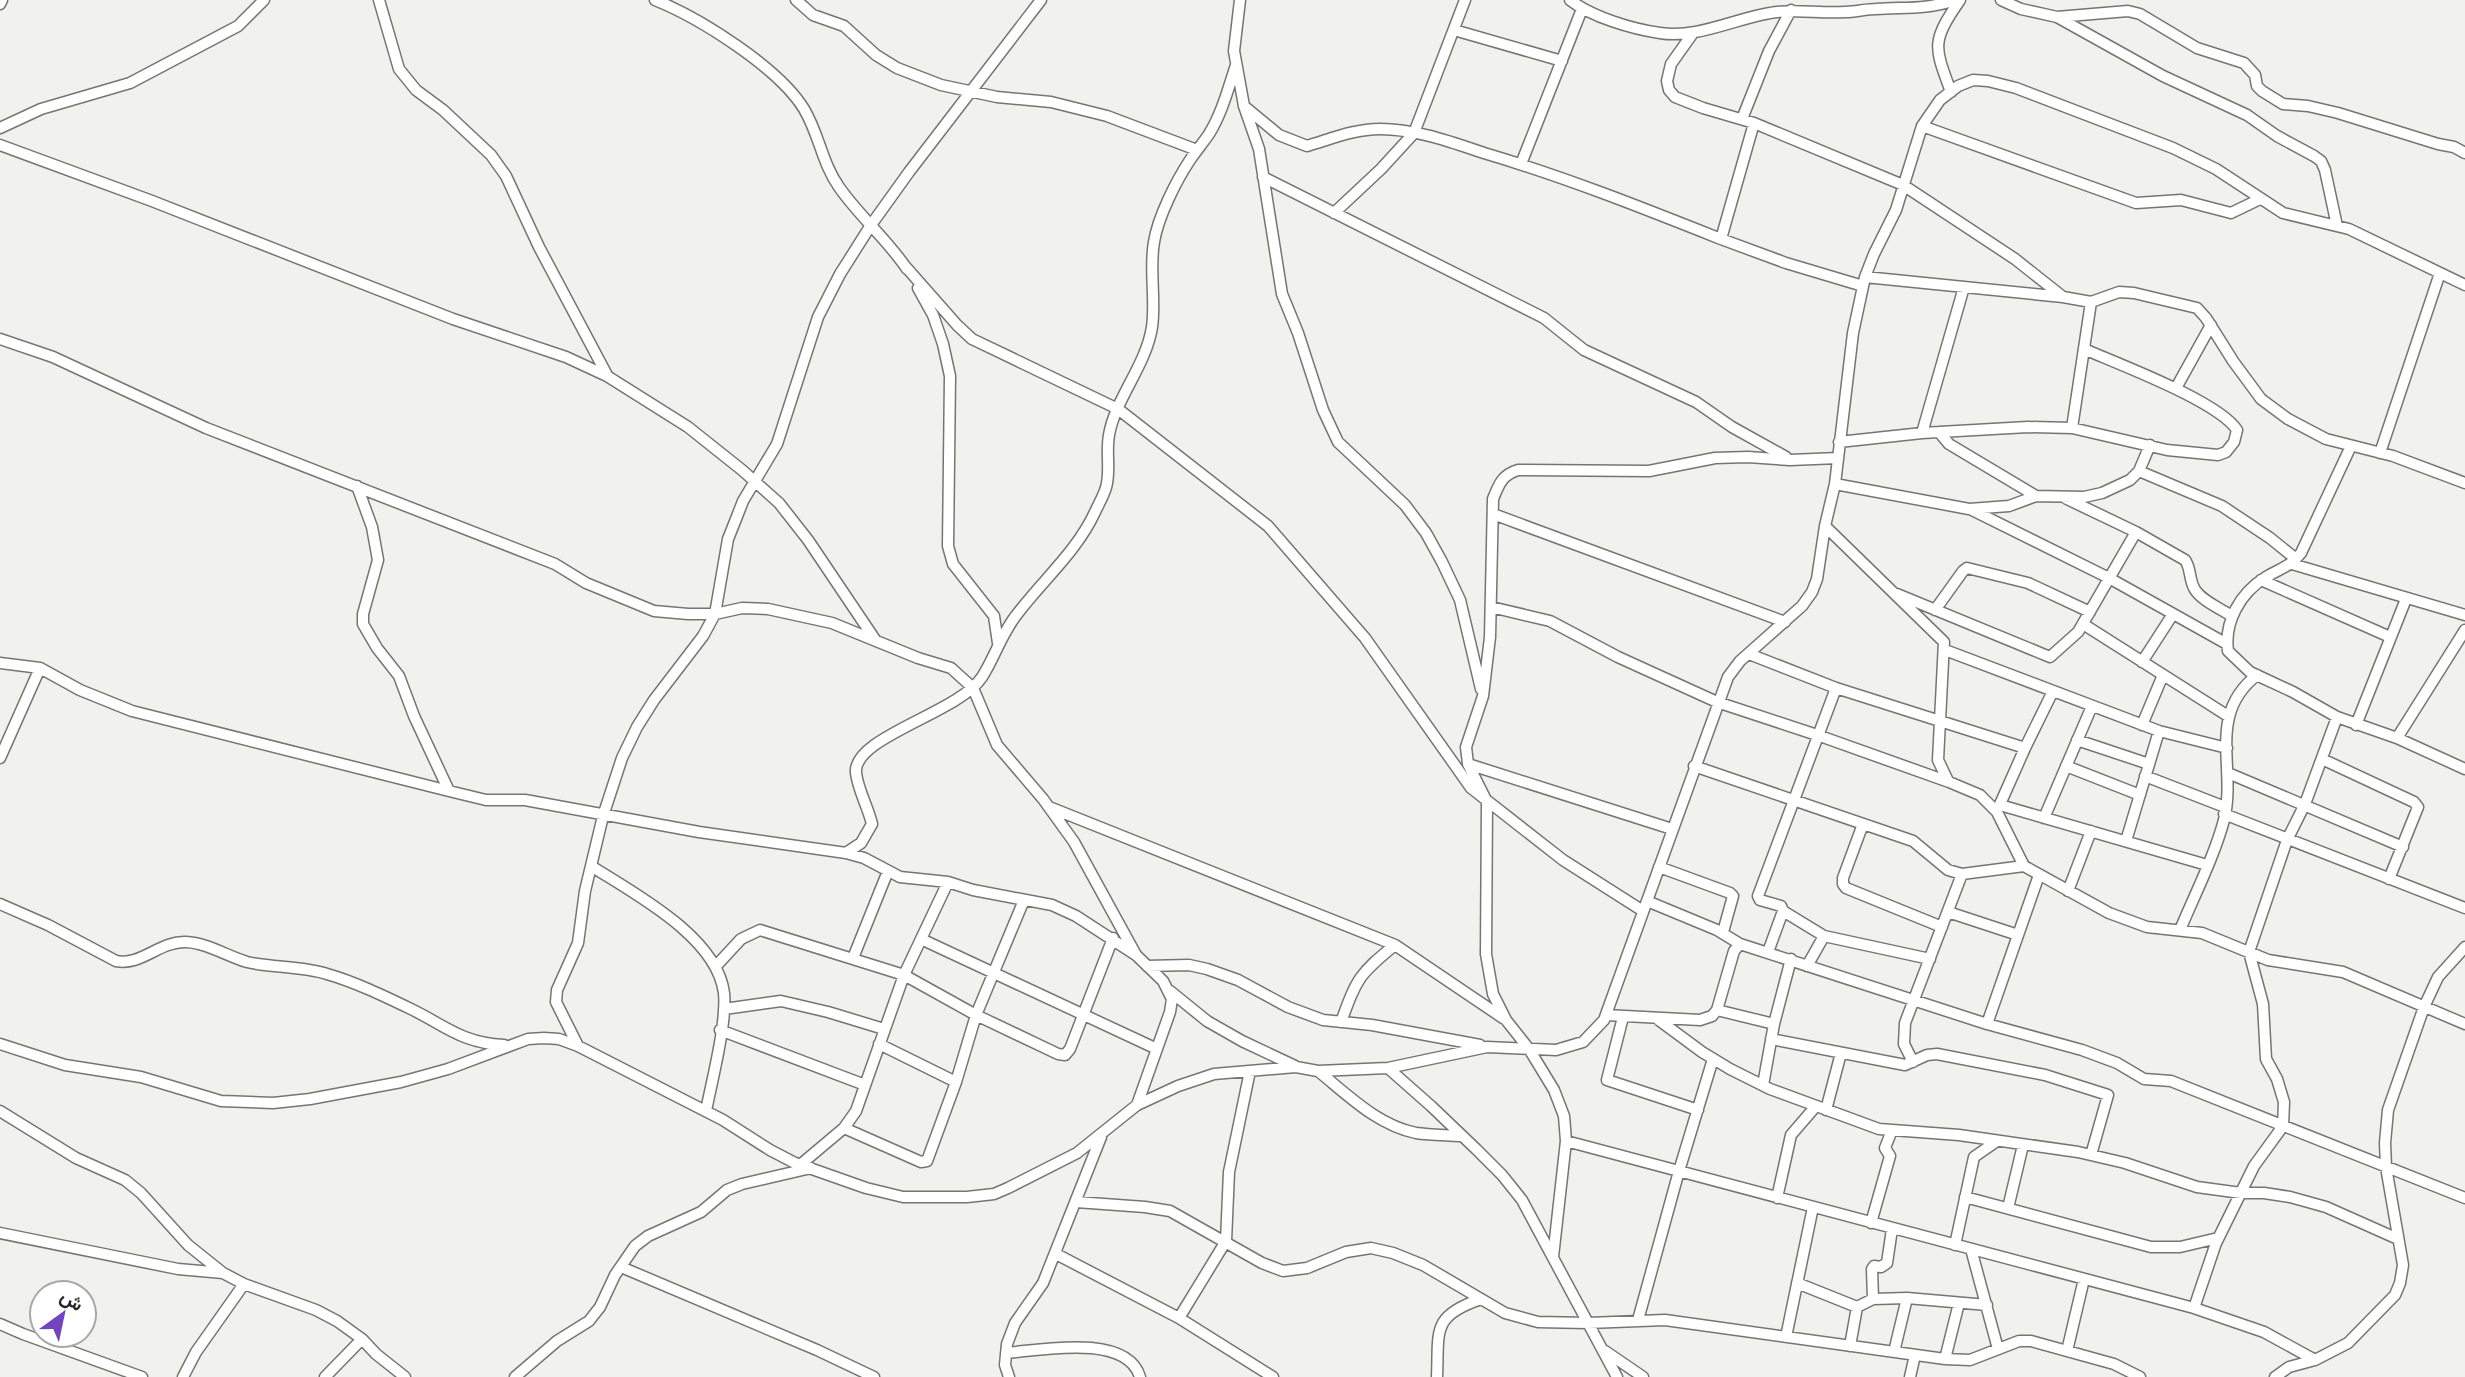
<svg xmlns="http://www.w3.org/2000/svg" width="2465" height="1377" font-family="Manrope,Vazirmatn,sans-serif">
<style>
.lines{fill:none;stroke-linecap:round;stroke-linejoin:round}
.street-casing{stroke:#757671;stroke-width:13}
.street{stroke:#fff;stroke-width:10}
</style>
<rect width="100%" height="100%" fill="#f1f2ed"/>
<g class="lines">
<defs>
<path id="street" d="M 379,0 L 399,69 L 416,90 L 443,110 L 491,155 L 506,176 L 539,247 L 607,375
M 655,0 C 700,18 779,68 804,109 C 819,134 822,163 839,187 C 859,216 887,239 907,269
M 796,0 L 813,15 L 844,26 L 876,55 L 897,68 L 941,85 L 997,97 L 1051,102 L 1107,116 L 1197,150
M 1240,0 L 1234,51 L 1244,106 L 1259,149 L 1282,294 L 1298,333 L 1323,410 L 1338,442 L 1405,505 L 1426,533 L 1442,562 L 1460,600 L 1481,689
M 1570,0 C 1592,17 1632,29 1660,33 C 1696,39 1734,19 1770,13 C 1795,8 1819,14 1845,12 C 1855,12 1866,9 1876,9 C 1908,7 1924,10 1956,0
M 2001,0 L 2021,9 L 2057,17 L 2128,11 L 2140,14 L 2197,48 L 2244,63 L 2255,75 L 2257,86 L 2262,91 L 2283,104 L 2308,106 L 2338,113 L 2438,144 L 2454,147 L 2465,153
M 0,4 L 2,0
M 2057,17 L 2163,76 L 2247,115 L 2277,136 L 2314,156 L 2321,161 L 2325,170 L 2337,226
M 1454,30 L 1562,61
M 1693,33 L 1671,64 L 1667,81 L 1669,90 L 1675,97 L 1703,108 L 1754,123 L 1903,185 L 2015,259 L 2063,297 L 2091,302 L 2119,292 L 2134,293 L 2197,308 L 2206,318 L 2233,361 L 2261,399 L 2288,419 L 2326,439 L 2393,456 L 2465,483
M 1951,92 C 1934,46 1931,42 1960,0
M 1244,106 L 1279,135 L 1307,146 C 1331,139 1354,129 1380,129 C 1416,129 1451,142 1484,153 C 1565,177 1643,208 1721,239
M 1742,119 L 1769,51 L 1791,10
M 1754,123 L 1721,239 L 1786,263 L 1863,286
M 1922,126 L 2136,203 L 2181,200 L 2231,213 L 2260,199
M 0,128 L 41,109 L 130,83 L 238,26 L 264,0
M 0,145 L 152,201 L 453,319 L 566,357 L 607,376 L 688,427 L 742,470 L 779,503 L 808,540 L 876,641
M 1521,164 L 1582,9
M 1263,177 L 1544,318 L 1584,350 L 1696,402 L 1732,427 L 1786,457
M 1334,213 L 1381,169 L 1414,133 L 1465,0
M 905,266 L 957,325 L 972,339 L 1118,409 L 1268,526 L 1365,638 L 1471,788 L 1563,860 L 1643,911
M 1865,277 L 2063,297
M 918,288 L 933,315 L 943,344 L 950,376 L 948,546 L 953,564 L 994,616 L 998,643
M 0,339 L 53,357 L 206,428 L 555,564 L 586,583 L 654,611 L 688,614 L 715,614 L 742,608 L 768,609 L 832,623 L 918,658 L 951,668 L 973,688 L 997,745 L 1043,799 L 1074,842 L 1136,955
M 2176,388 L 2211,325
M 2072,428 L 2091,302
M 1939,432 L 1949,444 L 2036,496
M 1922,433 L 1964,287
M 1839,442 L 1922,433 L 2028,427 L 2072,428 L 2167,450 L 2218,455 L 2226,452 L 2234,442 L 2237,430 C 2218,401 2118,364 2084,349
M 2351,446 L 2301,553 C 2290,567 2281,568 2266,577 C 2240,593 2224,622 2228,651 L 2250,672 L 2293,692 L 2337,717 L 2397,738 L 2465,769
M 2380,453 L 2440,273
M 2139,471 L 2222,506 L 2270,538 L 2296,559
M 1835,484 L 1969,509 L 2009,506 L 2036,496 L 2084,497 L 2102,493 L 2130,480 L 2139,471 L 2150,445
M 357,486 L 372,527 L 378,560 L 363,614 L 363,624 L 377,648 L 399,676 L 414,716 L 449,791
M 2065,498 L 2136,532 L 2185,560 C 2191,568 2189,579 2194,588 C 2200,600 2221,609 2232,616
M 1970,509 L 2109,578 L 2227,644
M 1493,514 L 1785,622
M 1825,526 L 1944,642 L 1938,760 L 1948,781
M 2292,564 L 2465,615
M 2261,580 L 2390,637
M 1897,594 L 2050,657 L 2078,632 L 2136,532
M 1491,607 L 1550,621 L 1618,657 L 1717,702 L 1820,736 L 1949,782 L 1980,795 L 1997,812 L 2024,866 L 2109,913 L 2147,927 L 2202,933 L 2268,960 L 2343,972 L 2465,1024
M 1935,610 L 1963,571 L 1967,568 L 2028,583 L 2090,612
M 2083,624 L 2228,716
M 1945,650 L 2159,731 L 2227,748
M 1749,654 L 1836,688 L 2025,748
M 2142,662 L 2173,614
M 0,663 L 40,668 L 80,690 L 132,711 L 449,791 L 486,800 L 525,800 L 699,832 L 846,853 L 864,858 L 900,877 L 948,882 L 973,890 L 1052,905 L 1076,916 L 1136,955 L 1163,981 L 1172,999 L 1170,1012 L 1137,1105
M 1836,688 L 1758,896 L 1760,900 L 1781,906 L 1783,911 L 1824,936 L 1930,959
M 2142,725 L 2163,675
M 2356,725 L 2406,599
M 2397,738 L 2465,630
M 2077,740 L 2149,764
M 0,758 L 40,668
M 2322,759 L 2414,802 L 2418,807 L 2389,879
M 1468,764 L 1672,829
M 1694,766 L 1913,841 L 1948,870 L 1962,874 L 2024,866
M 2066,766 L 2140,795
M 2228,773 L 2403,847
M 2145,776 L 2225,807
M 2000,805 L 2207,865
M 1049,807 L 1395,945 L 1503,1018
M 1997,811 L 2025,748 L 2053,691
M 2224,814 L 2465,908
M 2044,818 L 2092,706
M 1863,824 L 1843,878 L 1843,884 L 1846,888 L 1942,927
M 2126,841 L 2159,731
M 846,853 L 861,843 L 872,824 C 868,807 858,790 856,773 C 852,737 959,713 982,677 C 995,657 1002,632 1018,613 C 1044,579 1077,551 1095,512 C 1099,503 1106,492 1107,483 C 1110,467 1106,451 1109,435 C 1115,399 1146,366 1152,327 C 1156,300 1149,269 1154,242 C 1158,217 1176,181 1190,160 C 1196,151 1203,143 1209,134 C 1222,113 1228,89 1236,65
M 591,866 C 635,894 717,937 724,993 C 727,1023 712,1080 706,1111
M 1659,867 L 1730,893 L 1733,896 L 1723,932
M 2068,891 L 2091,831
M 1647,901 L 1717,930 L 1740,944
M 0,904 L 48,925 L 116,961 C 142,966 159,941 186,942 C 207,943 227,956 247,962 C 273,968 301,966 327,974 C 355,982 384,996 411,1009 C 446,1026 462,1043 504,1045
M 1948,912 L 2018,935
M 2180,930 C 2195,894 2214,857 2224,820 C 2237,767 2206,715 2257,675
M 921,939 L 1157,1049
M 1768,952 L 1783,911
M 853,958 L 888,871
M 716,966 L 741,939 L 760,930 L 904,975 L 976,1015 L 1058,1054 L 1065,1055 L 1070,1049 L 1113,938
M 1147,966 L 1189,965 L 1207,969 L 1238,980 L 1288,1007 L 1323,1020 L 1372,1025 L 1480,1045
M 1807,966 L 1824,936
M 1170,991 L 1207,1021 L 1242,1041 L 1295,1066
M 724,1009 L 781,1001 L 828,1012 L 884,1029
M 1717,1010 L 1774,1024
M 1606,1015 L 1700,1020 L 1712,1016 L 1717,1010 L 1734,951 L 1740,944 L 1987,1024 L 2082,1050 L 2117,1063 L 2144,1079 L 2171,1081 L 2465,1198
M 1623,1017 L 1607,1080 L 1698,1110
M 1656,1018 L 1702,1052 L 1730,1069 L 1770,1089 L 1879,1129 L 1959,1135 L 2078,1152 L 2125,1163 L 2197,1187 L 2241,1193 L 2264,1193 L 2290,1197 L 2326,1207 L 2398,1239
M 1341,1022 C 1357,978 1359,974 1395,945
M 1987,1024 L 2039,875
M 720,1030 L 865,1085
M 1771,1039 L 1905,1065 L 1927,1055 L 1937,1054 L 2045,1075 L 2108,1095 L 2091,1155
M 0,1044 L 65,1065 L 141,1077 L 221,1101 L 273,1103 L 310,1099 L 401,1082 L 448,1069 L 528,1039 L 544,1038 L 559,1039 L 578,1046 L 723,1120 L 770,1150 L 795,1163 L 866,1188 L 903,1197 L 967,1197 L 994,1194 L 1008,1188 L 1077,1153 L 1137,1105 L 1178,1086 L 1214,1074 L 1296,1067 L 1318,1071 L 1388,1068 L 1487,1047 L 1556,1050 L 1583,1042 L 1604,1020 L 1728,677 L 1740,661 L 1802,606 L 1812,592 L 1817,579 L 1825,526 L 1835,484 L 1853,333 L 1865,277 L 1874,254 L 1896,210 L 1922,126 L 1940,100 L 1958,86 L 1973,80 L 1988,81 L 2016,88 L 2173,148 L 2216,169 L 2283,213 L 2349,229 L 2465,285
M 879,1044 L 956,1082
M 578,1046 L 556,1002 L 557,990 L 578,943 L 585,891 L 603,816 L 622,758 L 637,727 L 654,700 L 703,636 L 715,614 L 728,539 L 736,519 L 743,501 L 777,444 L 818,317 L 840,274 L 871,225 L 909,172 L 1041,0
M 1913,1062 L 1904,1044 L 1905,1023 L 1962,874
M 1388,1068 L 1431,1106 L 1476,1149 L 1502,1175 L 1522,1200 L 1617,1377
M 1318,1071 C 1348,1095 1377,1125 1416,1133 C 1430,1135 1446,1135 1460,1136
M 1763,1085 L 1774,1024 L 1791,959
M 1826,1110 L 1841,1053
M 0,1111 L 76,1158 L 125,1180 L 141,1193 L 188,1245 L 223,1273 L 244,1284 L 316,1310 L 337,1321 L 362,1339 L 376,1354 L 405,1377
M 844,1128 L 921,1162 L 927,1161 L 956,1082 L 976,1015 L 1024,900
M 1566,1141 L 2194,1308 L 2264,1332 L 2315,1360
M 800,1165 L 844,1128 L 856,1111 L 904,975 L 948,882
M 1965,1197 L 2151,1247 L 2180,1247 L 2218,1238
M 1777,1198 L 1791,1135 L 1816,1106
M 1076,1202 L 1145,1207 L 1170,1211 L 1262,1263 L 1283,1271 L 1307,1268 L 1346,1252 L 1371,1248 L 1393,1253 L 1423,1265 L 1505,1313 L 1538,1322 L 1588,1323 L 1665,1320 L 1945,1359 L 1970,1360 L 2019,1341 L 2031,1341 L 2114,1364 L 2140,1377
M 2008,1208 L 2023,1145
M 1871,1223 L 1890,1156 L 1885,1148 L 1892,1130
M 0,1233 L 178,1269 L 223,1273
M 1955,1245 L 1974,1157 L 1997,1141
M 1971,1249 L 1998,1349
M 1056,1254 L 1179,1318 L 1273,1377
M 1553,1257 L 1566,1141 L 1564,1116 L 1554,1090 L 1529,1049 L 1506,1020 L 1493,994 L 1486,954 L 1487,802 L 1468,764 L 1466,747 L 1483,696 L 1490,637 L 1493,499 C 1499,484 1502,475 1518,470 L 1649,471 L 1715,458 L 1748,457 L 1790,460 L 1838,458
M 621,1267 L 817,1350 L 874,1377
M 1797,1283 L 1857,1307 L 1873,1299 L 1907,1298 L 1987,1305
M 1873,1299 L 1872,1269 L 1874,1266 L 1881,1267 L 1887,1263 L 1892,1229
M 2194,1308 L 2216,1243 L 2254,1166 L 2283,1126 L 2284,1102 L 2277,1079 L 2266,1059 L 2263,1004 L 2249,952 L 2287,840 L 2305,804 L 2337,717
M 1179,1318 L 1226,1241 L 1229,1172 L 1250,1071
M 1638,1320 L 1679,1171 L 1713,1059
M 0,1324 L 23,1334 L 142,1377
M 1786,1337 L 1813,1207
M 1850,1346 L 1857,1307
M 1605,1351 L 1643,1377
M 2067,1351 L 2084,1279
M 1894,1352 L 1907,1298
M 1006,1353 C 1040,1350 1127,1333 1140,1377
M 1945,1359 L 1959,1303
M 183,1377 L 196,1352 L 244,1284
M 325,1377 L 362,1339
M 515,1377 L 557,1341 L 589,1321 L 600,1307 L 615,1275 L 635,1246 L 648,1236 L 701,1212 L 727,1190 L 742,1184 L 811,1168
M 1009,1377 L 1005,1365 L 1007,1344 L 1015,1323 L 1043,1283 L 1101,1137
M 1437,1377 C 1439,1331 1431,1316 1481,1299
M 1910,1377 L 1915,1355
M 2275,1377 L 2289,1367 L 2315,1360 L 2348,1343 L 2395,1295 L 2400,1283 L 2403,1265 L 2386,1167 L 2385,1143 L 2388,1110 L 2424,1007 L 2438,977 L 2465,947"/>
</defs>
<use href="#street" class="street-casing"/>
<use href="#street" class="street"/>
</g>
<g transform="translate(63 1314) rotate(33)"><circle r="33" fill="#ffffff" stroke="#a8a8a7" stroke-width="2"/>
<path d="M0-5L12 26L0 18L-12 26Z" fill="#7245bd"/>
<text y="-10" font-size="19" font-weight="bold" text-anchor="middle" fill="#262624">ش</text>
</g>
</svg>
